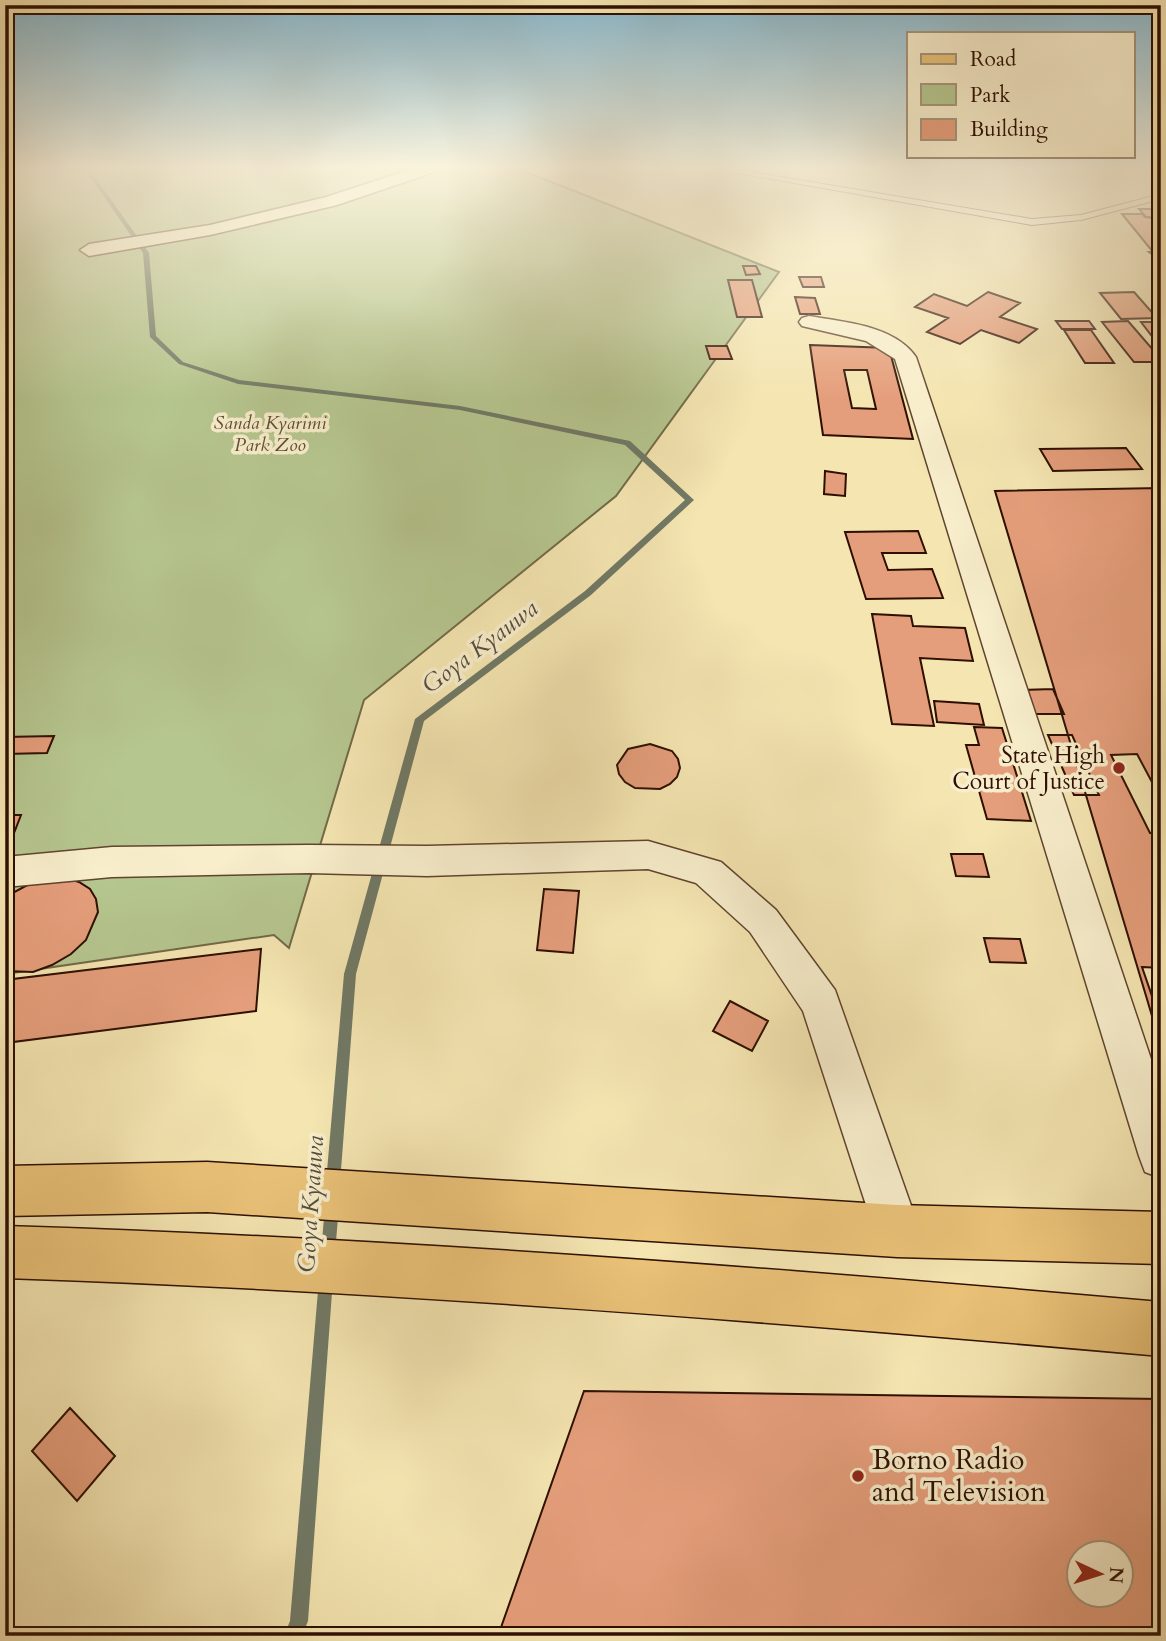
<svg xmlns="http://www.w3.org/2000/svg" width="1166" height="1641" font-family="Cardo,serif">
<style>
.green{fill:#b6c68f;stroke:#726a48;stroke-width:2}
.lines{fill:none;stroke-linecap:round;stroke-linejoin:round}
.stream{fill:#717965;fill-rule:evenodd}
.building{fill:#e59e7b;stroke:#2e0f02;stroke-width:2;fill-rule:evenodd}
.service-casing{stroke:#60442e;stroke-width:2}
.minor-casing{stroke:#60442e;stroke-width:3}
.primary-casing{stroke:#2e0f02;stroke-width:3}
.service{fill:#f8eecc;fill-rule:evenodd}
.minor{fill:#f8eecc;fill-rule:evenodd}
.primary{fill:#eac278;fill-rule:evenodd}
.poi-dot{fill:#8f2418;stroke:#f8eecc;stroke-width:2.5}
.labels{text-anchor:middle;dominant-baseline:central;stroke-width:7;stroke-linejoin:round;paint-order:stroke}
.far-park-label{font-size:19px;font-style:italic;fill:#5e4f33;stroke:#f8eecc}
.poi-label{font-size:23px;fill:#2e0f02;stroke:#f8eecc;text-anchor:end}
.water-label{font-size:24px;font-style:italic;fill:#554d3c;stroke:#f8eecc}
.near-poi-label{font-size:28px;fill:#2e0f02;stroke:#f8eecc;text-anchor:start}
</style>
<rect width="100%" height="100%" fill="#f4e5b1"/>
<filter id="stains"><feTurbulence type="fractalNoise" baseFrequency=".00286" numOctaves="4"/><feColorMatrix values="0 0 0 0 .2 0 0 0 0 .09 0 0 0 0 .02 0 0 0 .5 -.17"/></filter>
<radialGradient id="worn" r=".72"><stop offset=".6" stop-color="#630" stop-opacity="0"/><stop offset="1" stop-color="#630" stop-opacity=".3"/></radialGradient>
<path class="green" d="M 5,169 L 519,169 L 779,272 L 616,496 L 364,700 L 289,948 L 274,935 L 5,974 Z"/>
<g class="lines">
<path class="stream" d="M 85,169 L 89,169 L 149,253 L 156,336 L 183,362 L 239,380 L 460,406 L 630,441 L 694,500 L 591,595 L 424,721 L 356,974 L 340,1183 L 338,1188 L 333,1190 L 328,1188 L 326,1183 L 344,974 L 415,719 L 585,591 L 685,500 L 625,445 L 460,410 L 238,384 L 179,364 L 150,337 L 143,253 Z
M 332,1199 L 337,1201 L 339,1206 L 335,1253 L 333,1258 L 328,1260 L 323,1258 L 321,1253 L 325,1206 L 327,1201 Z
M 326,1272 L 331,1274 L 333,1279 L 308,1621 L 302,1636 L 284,1636 L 290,1621 L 319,1279 L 321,1274 Z"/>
</g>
<path class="building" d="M 1156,207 L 1161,207 L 1161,217 L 1146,217 L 1139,209 L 1158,209 Z
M 1122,214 L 1142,214 L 1145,217 L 1152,218 L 1161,227 L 1161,261 L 1149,252 L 1153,252 Z
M 743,266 L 756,266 L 760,274 L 746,275 Z
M 799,277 L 821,277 L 824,287 L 803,287 Z
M 728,280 L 752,280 L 762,317 L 737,317 Z
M 988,292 L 1020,303 L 1000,317 L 1037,329 L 1019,343 L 981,330 L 960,344 L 927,332 L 948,318 L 915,307 L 934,294 L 967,306 Z
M 1134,292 L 1157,318 L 1121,319 L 1100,293 Z
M 795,297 L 815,298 L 820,314 L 800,314 Z
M 1056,321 L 1089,321 L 1095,329 L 1062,329 Z
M 1128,321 L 1161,359 L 1161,362 L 1134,362 L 1102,322 Z
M 1141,322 L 1161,322 L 1161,348 Z
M 1064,330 L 1091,330 L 1114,363 L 1085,363 Z
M 810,345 L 889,348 L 913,439 L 823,435 ZM 844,370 L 867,370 L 876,409 L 852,408 Z
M 706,346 L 727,346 L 732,359 L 710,359 Z
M 1126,448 L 1142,469 L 1053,471 L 1040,449 Z
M 825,471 L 846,474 L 845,496 L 824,494 Z
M 1161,488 L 1161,1046 L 995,491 Z
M 918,531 L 926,553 L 882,553 L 888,570 L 932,569 L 943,598 L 866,599 L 845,532 Z
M 872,614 L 911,616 L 913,626 L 965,628 L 973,661 L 920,658 L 934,726 L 892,724 Z
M 1053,689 L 1064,714 L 1032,714 L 1022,690 Z
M 934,701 L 979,704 L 984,725 L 937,722 Z
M 974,727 L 1002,728 L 1031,821 L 987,819 L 966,745 L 979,745 Z
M 1048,735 L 1072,735 L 1099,795 L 1074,795 Z
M 54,736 L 47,753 L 5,754 L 5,737 Z
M 650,744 L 672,751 L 678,759 L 680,768 L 677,777 L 670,784 L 660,789 L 635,788 L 625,782 L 619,774 L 617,765 L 628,749 Z
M 1137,754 L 1161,799 L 1161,833 L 1150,833 L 1111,755 Z
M 5,815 L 21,815 L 14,833 L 5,833 Z
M 951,854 L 983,854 L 989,877 L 956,876 Z
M 66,878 L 79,882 L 90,889 L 96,899 L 98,912 L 86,940 L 71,954 L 52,965 L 33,972 L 5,971 L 5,897 L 33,882 Z
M 544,889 L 579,891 L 573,953 L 537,950 Z
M 984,938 L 1020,939 L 1026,963 L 990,962 Z
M 261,949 L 256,1011 L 5,1043 L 5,1009 L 13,979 Z
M 1142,967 L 1161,968 L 1161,997 L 1152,996 Z
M 730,1001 L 768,1021 L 752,1051 L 713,1031 Z
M 584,1391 L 1161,1399 L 1161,1636 L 498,1636 ZM 1078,1554 L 1120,1554 L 1120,1596 L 1078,1596 Z
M 70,1408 L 115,1456 L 77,1501 L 32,1451 Z"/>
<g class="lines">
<defs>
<path id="service" d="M 715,169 L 734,169 L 1032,219 L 1081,215 L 1161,194 L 1161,199 L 1081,220 L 1032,225 Z"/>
<path id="minor" d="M 412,169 L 436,169 L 434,172 L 337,205 L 210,235 L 89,256 L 80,250 L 89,244 L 210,225 L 326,197 Z
M 809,316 C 843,322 894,325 916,357 L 1161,1089 L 1161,1178 L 1145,1172 L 1139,1156 L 895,359 L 866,341 L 802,326 L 799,322 L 802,318 Z
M 648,841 L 721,862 L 776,910 L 835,990 L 920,1231 L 914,1248 L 897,1254 L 880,1248 L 803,1011 L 750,932 L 696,883 L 648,869 L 427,876 L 309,873 L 112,877 L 5,887 L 5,857 L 112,847 L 309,845 L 427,846 Z"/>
<path id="primary" d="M 207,1162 L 897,1205 L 1161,1212 L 1161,1264 L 897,1257 L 207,1212 L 5,1216 L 5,1166 Z
M 5,1226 C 391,1238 776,1268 1161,1302 L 1161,1356 C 776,1322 391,1291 5,1278 Z"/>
</defs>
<use href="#service" class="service-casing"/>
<use href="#minor" class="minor-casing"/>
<use href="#primary" class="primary-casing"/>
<use href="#service" class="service"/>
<use href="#minor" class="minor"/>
<use href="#primary" class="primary"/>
</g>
<linearGradient id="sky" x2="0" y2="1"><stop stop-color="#8ab9ce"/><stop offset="0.42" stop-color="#faf3dc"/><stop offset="1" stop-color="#faf3dc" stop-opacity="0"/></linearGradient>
<rect width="1166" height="399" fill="url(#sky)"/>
<g class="poi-dot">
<circle cx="1119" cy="768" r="7"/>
<circle cx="858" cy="1476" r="7"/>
</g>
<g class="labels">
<g class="far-park-label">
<text x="270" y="423">Sanda Kyarimi<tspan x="270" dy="22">Park Zoo</tspan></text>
</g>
<g class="poi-label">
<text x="1105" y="755">State High<tspan x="1105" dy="26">Court of Justice</tspan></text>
</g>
<g class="water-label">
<text transform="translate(480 647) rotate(-37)">Goya Kyauwa</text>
<text transform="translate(311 1204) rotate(-86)">Goya Kyauwa</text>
</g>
<g class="near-poi-label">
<text x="872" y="1460">Borno Radio<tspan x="872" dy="32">and Television</tspan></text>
</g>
</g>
<rect width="1166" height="1641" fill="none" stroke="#f4e5b1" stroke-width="28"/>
<rect x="7" y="7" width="1152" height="1627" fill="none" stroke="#2e0f02" stroke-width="3.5"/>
<rect x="14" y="14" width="1138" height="1613" fill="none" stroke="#2e0f02" stroke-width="2"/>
<rect x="907" y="32" width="228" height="126" fill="#f8eecc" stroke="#a7957b" stroke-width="2"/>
<rect x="921" y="54" width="35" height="10" fill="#eac278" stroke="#a7957b" stroke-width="2"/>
<text x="970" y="66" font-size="21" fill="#2e0f02">Road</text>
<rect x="921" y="84" width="35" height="21" fill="#b6c68f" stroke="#a7957b" stroke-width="2"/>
<text x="970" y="102" font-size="21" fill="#2e0f02">Park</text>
<rect x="921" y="119" width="35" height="21" fill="#e59e7b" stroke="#a7957b" stroke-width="2"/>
<text x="970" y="136" font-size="21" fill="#2e0f02">Building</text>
<g transform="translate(1100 1574) rotate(94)"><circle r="33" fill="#f8eecc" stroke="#a7957b" stroke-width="2"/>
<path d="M0-5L12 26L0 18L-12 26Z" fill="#8f2418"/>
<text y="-10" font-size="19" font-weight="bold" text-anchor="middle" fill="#2e0f02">N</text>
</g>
<rect width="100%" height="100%" filter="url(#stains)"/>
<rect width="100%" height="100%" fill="url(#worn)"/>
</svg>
